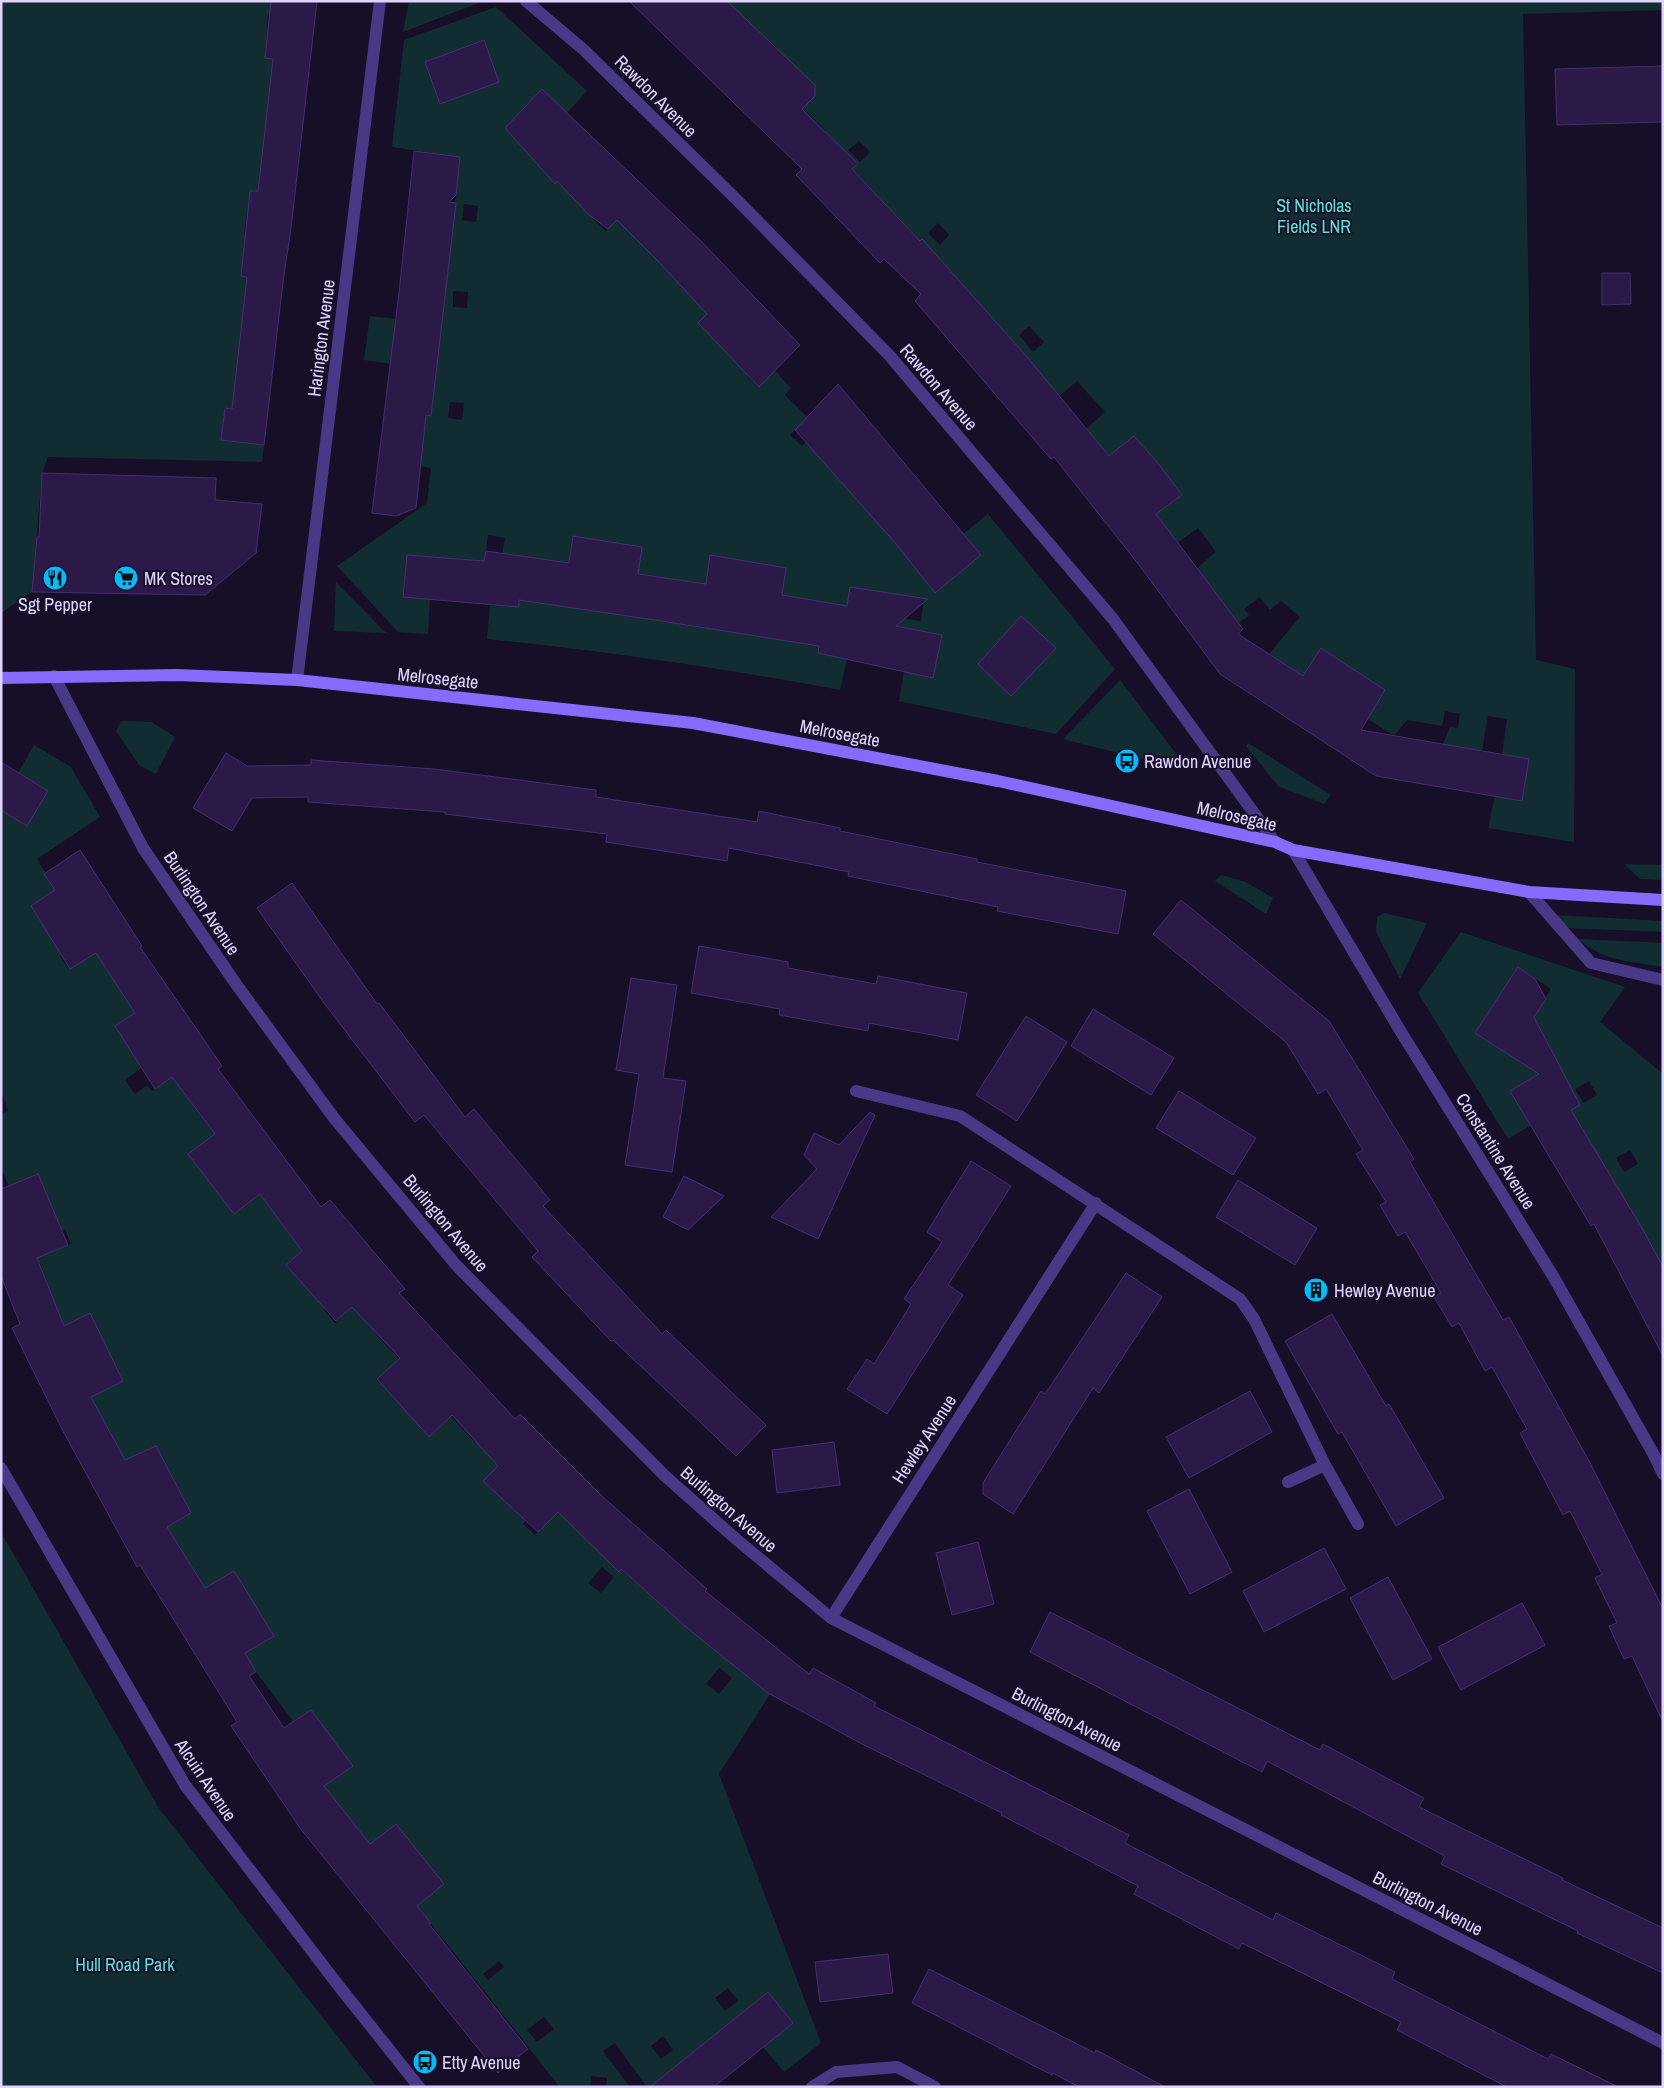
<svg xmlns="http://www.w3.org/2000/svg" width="1664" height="2088" font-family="'Archivo Narrow',sans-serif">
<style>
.green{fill:#112d31;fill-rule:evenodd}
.building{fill:#2b1a48;stroke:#462c75}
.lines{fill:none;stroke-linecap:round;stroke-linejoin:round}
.street{stroke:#483987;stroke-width:12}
.secondary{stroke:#876bff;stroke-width:12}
.labels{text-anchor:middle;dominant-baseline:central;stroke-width:4;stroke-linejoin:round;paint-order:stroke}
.street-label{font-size:18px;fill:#e0d4ff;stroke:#170f27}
.park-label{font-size:18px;fill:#5de3d7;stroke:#170f27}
.poi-label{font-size:18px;fill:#e0d4ff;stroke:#170f27;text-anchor:start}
</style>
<rect width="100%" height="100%" fill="#170f27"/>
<path class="green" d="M 1,1 L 275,1 L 274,15 L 268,15 L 265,58 L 273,59 L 258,191 L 250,191 L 244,234 L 246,235 L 241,276 L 248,277 L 232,409 L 225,408 L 221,440 L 264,445 L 262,462 L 48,457 L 42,473 L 32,592 L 1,613 Z
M 409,1 L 484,1 L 403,32 Z
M 691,1 L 736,10 L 728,1 L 1663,1 L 1663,10 L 1523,14 L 1536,660 L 1575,669 L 1574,842 L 1488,828 L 1495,796 L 1522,801 L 1529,759 L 1502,754 L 1507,719 L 1488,716 L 1482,751 L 1443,744 L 1450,727 L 1458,728 L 1460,714 L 1445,711 L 1442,726 L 1407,720 L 1394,736 L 1269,654 L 1300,617 L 1281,601 L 1270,610 L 1260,597 L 1244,609 L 1249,615 L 1239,623 L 1197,568 L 1216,552 L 1198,528 L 1177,543 L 1086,429 L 1105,412 L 1077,381 L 1059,396 L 925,246 L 821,135 L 826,131 ZM 765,37 L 777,48 L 768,59 L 756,48 ZM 859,141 L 870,152 L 860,162 L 848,150 ZM 938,223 L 949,235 L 940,245 L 928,233 ZM 1029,326 L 1044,342 L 1033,352 L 1019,335 ZM 1134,436 L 1145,448 L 1129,461 L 1119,448 ZM 1156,495 L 1182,495 L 1166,507 ZM 1321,648 L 1335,657 L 1324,673 L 1310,665 ZM 1372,681 L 1385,690 L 1375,707 Z
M 496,7 L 587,91 L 567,113 L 542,89 L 518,115 L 668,261 L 663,267 L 670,273 L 698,289 L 791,388 L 785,395 L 814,424 L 947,583 L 981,555 L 963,534 L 988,514 L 1115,669 L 1056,734 L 899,701 L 904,671 L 933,677 L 942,635 L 826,611 L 818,653 L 847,659 L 840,690 C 723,668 606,651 487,639 L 490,605 L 519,607 L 522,565 L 407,555 L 403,597 L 430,599 L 428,634 L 398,632 L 337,566 L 427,503 L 431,468 L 420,466 L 432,370 L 364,360 L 370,316 L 396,319 L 451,242 L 460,157 L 392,147 L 404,40 ZM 483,40 L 499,82 L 440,104 L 425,62 ZM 554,162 L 565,173 L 555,183 L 544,172 ZM 464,204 L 478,206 L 476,222 L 462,220 ZM 604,210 L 616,221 L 606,231 L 594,220 ZM 453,291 L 468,292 L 467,308 L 453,307 ZM 757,366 L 768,377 L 758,387 L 747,376 ZM 450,402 L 464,403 L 462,420 L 448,418 ZM 800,425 L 812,436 L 802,446 L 790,435 ZM 488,535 L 505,538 L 502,555 L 486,552 ZM 551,560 L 666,578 L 660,621 L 544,603 ZM 689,581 L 746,590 L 796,642 L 683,625 ZM 907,602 L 923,604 L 921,621 L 905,619 ZM 1000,640 L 1011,695 L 978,664 Z
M 336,582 L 386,633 L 334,631 Z
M 1120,680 L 1181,760 L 1174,767 L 1063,739 Z
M 121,721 L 152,722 L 175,737 L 156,774 L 139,765 L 116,731 Z
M 1248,743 L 1331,795 L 1324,804 L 1278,786 L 1246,746 Z
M 34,745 L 71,767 L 100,817 L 37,859 L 106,969 L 163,1052 L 125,1080 L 135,1094 L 147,1085 L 152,1091 L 169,1080 L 174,1066 L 198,1102 L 193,1106 L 282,1222 L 383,1325 L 375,1333 L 475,1442 L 483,1434 L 614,1564 L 679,1621 L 770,1694 L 719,1774 L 821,2043 L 784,2072 L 763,2047 L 793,2023 L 768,1992 L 651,2087 L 647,2087 L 615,2043 L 603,2051 L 630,2087 L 606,2087 L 607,2078 L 591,2076 L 590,2087 L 556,2087 L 558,2085 L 336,1803 L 284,1727 L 293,1721 L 256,1672 L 187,1558 L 180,1561 L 172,1548 L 101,1416 L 43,1295 L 51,1291 L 1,1167 L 1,1114 L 8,1111 L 3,1096 L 1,1096 L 1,810 L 27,826 L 48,791 L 18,773 ZM 48,895 L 57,909 L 39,920 L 31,906 ZM 78,944 L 87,958 L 69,969 L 60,956 ZM 205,1141 L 215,1154 L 198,1167 L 188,1154 ZM 38,1174 L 44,1190 L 19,1182 ZM 224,1201 L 251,1201 L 234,1214 ZM 65,1229 L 71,1244 L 51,1252 L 45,1237 ZM 302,1251 L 312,1263 L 296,1277 L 286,1265 ZM 340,1297 L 350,1309 L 335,1323 L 324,1310 ZM 392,1365 L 388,1391 L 376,1379 ZM 116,1366 L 124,1381 L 105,1390 L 98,1375 ZM 433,1410 L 444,1422 L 428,1437 L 418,1425 ZM 184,1499 L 191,1513 L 173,1523 L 166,1509 ZM 538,1509 L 549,1520 L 535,1535 L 523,1524 ZM 602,1567 L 614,1577 L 601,1593 L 588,1583 ZM 234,1571 L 242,1584 L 216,1582 ZM 265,1622 L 274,1636 L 256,1647 ZM 719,1668 L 732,1678 L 719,1694 L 706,1684 ZM 311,1710 L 316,1716 L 298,1728 L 294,1721 ZM 343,1752 L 353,1766 L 326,1765 ZM 396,1824 L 406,1837 L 380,1837 ZM 499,1961 L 504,1967 L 488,1980 L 483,1974 ZM 728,1988 L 738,2001 L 725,2011 L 715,1998 ZM 544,2017 L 554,2029 L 537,2042 L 527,2030 ZM 663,2036 L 673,2050 L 661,2059 L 651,2046 Z
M 1624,864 L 1663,865 L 1663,880 L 1640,879 Z
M 1221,875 L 1246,882 L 1273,898 L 1266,914 L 1215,881 Z
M 1384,913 L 1427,923 L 1400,979 L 1376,932 L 1377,917 Z
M 1556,915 L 1663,921 L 1663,932 L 1568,928 Z
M 1461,932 L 1625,987 L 1600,1022 L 1663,1074 L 1663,1267 L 1546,1070 L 1511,1091 L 1531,1125 L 1508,1139 L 1418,993 ZM 1518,967 L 1551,989 L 1509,1055 L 1475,1033 ZM 1589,1081 L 1597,1095 L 1583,1103 L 1575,1089 ZM 1630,1150 L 1638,1164 L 1624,1172 L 1616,1158 Z
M 1579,939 L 1663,943 L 1663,967 C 1635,962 1600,961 1579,939 Z
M 1,1532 L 158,1807 L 377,2087 L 1,2087 Z"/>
<path class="building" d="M 271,1 L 317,1 L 291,228 L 283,282 L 264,445 L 221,440 L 225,408 L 232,409 L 247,277 L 241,276 L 250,191 L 258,191 L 273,59 L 265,58 Z
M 629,1 L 727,1 L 815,85 L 815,96 L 802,109 L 858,164 L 852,169 L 920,241 L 922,239 L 1027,357 L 1109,456 L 1134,436 L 1157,462 L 1182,495 L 1156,514 L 1243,629 L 1238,634 L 1303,676 L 1321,648 L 1385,690 L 1361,730 L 1529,759 L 1522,801 L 1376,776 L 1220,674 L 1139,565 L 1054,457 L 1051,459 L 915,301 L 921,294 L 884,259 L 880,263 L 796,175 L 802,169 Z
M 484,40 L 499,82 L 440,104 L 425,62 Z
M 1663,66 L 1663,122 L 1557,125 L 1555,69 Z
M 542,89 L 701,241 L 800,345 L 759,387 L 698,323 L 707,314 L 657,260 L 617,220 L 608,229 L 588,214 L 557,181 L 555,184 L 505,128 Z
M 414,151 L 460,157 L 456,195 L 449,202 L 456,203 L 431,416 L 426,415 L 416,508 L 396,516 L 372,513 L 399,293 Z
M 1602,273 L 1630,273 L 1631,304 L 1602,305 Z
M 838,384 L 981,555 L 935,593 L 897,545 L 795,430 Z
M 42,473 L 216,478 L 215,500 L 262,504 L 256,553 L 205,595 L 32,592 L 37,537 L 39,537 Z
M 573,536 L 642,547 L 638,574 L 706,584 L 710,555 L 786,568 L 782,595 L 847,606 L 850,587 L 928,599 L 896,626 L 942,635 L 933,678 L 818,653 L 819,646 L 655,620 L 519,600 L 519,607 L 403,597 L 407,555 L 484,561 L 486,551 L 569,563 Z
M 1021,616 L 1056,648 L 1011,696 L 978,664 Z
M 226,753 L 247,766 L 311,765 L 311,760 L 434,769 L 596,790 L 596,797 L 757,822 L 759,811 L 840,828 L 840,831 L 977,859 L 977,862 L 1126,891 L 1118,934 L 997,911 L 998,907 L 848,876 L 849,872 L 729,848 L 727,861 L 606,842 L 607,834 L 445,814 L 445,812 L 308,802 L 308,797 L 252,798 L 232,831 L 193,808 Z
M 1,762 L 48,791 L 27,826 L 1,810 Z
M 80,850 L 142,946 L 140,947 L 222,1066 L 218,1069 L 321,1207 L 330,1200 L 405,1289 L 399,1293 L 515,1419 L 520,1414 L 603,1497 L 707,1589 L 705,1591 L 755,1631 L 809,1674 L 813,1668 L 876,1703 L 874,1706 L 1129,1835 L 1125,1843 L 1273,1920 L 1276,1913 L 1395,1972 L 1392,1979 L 1548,2059 L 1551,2054 L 1618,2087 L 1507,2087 L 1397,2030 L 1401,2022 L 1242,1943 L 1239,1949 L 1134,1894 L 1138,1886 L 1001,1815 L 1002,1813 L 862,1744 L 768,1693 L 686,1627 L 621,1569 L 619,1572 L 558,1512 L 538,1532 L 483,1481 L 498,1466 L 452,1415 L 429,1437 L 377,1379 L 400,1358 L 352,1307 L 336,1321 L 286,1265 L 302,1251 L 260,1194 L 234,1214 L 188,1154 L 215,1134 L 172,1077 L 155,1089 L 115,1026 L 135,1013 L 96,953 L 70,969 L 31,906 L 55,890 L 44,874 Z
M 292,883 L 377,1004 L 379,1003 L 465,1117 L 474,1109 L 550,1200 L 543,1206 L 662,1334 L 666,1330 L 766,1425 L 736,1456 L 613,1340 L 611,1341 L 532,1257 L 538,1251 L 424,1115 L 415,1122 L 324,1003 L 257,908 Z
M 1181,900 L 1329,1021 L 1414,1159 L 1410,1162 L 1503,1320 L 1509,1317 L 1589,1461 L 1663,1609 L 1663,1722 L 1632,1656 L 1624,1659 L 1609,1626 L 1617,1623 L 1595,1578 L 1602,1574 L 1570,1511 L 1563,1515 L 1520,1433 L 1527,1429 L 1492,1367 L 1485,1371 L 1459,1323 L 1452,1327 L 1434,1297 L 1441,1293 L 1423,1262 L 1405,1232 L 1398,1236 L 1380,1205 L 1386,1202 L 1356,1154 L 1363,1150 L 1326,1089 L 1318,1094 L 1286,1042 L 1153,934 Z
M 699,946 L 788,962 L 788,968 L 876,984 L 878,976 L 967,993 L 958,1040 L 869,1023 L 868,1031 L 779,1015 L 780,1009 L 691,993 Z
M 1518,967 L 1535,979 L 1546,999 L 1534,1017 L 1580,1105 L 1571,1110 L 1642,1228 L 1663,1267 L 1663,1356 L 1594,1224 L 1591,1226 L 1510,1091 L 1539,1074 L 1475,1033 Z
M 631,978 L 677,985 L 663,1078 L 686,1081 L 672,1172 L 625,1165 L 639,1074 L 616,1070 Z
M 1093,1009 L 1174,1058 L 1151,1095 L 1071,1046 Z
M 1026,1016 L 1067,1042 L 1017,1121 L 976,1095 Z
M 1179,1091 L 1256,1138 L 1233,1175 L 1156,1128 Z
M 870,1112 L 875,1115 L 818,1239 L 771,1217 L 817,1169 L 804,1155 L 814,1133 L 839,1145 Z
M 971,1161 L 1011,1186 L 948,1285 L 963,1295 L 887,1414 L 847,1389 L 867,1359 L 874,1364 L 911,1304 L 904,1299 L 942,1242 L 927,1232 Z
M 38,1174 L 68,1245 L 37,1258 L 64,1326 L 90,1313 L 123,1381 L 91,1397 L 125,1460 L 156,1446 L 191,1513 L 167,1527 L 205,1588 L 234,1571 L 274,1636 L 245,1653 L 256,1672 L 249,1676 L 284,1728 L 311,1710 L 353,1766 L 324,1786 L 370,1844 L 396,1824 L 444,1884 L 417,1906 L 431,1923 L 429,1924 L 528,2049 L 498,2073 L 300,1828 L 231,1726 L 237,1722 L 140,1565 L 137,1567 L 63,1431 L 12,1328 L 20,1324 L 1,1276 L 1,1189 Z
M 684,1176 L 724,1196 L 688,1230 L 663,1217 Z
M 1238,1180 L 1317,1228 L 1295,1265 L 1216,1217 Z
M 1126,1273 L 1162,1297 L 1099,1393 L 1093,1388 L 1013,1514 L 983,1494 L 983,1483 L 1041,1391 L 1045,1394 Z
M 1332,1314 L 1386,1406 L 1389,1404 L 1444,1498 L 1396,1526 L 1342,1432 L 1338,1434 L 1285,1341 Z
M 1250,1391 L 1272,1432 L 1189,1478 L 1166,1437 Z
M 834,1442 L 840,1485 L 777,1493 L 772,1450 Z
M 1189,1489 L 1232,1572 L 1190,1594 L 1147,1511 Z
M 978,1542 L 994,1604 L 952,1615 L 936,1553 Z
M 1324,1548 L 1346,1589 L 1264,1632 L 1243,1591 Z
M 1388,1577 L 1432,1659 L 1393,1680 L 1350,1598 Z
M 1522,1603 L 1545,1645 L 1461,1690 L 1438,1647 Z
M 1050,1612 L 1320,1750 L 1323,1744 L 1424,1798 L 1419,1807 L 1563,1878 L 1562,1880 L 1663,1928 L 1663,1973 L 1577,1933 L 1578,1931 L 1441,1864 L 1445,1856 L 1267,1761 L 1262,1772 L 1030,1652 Z
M 888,1954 L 893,1993 L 820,2002 L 815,1962 Z
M 929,1969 L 1095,2053 L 1096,2050 L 1165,2087 L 1079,2087 L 1053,2073 L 1052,2075 L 912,2003 Z
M 768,1992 L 793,2023 L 714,2087 L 650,2087 Z"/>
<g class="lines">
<path class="street" d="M 526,1 L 584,50 L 736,199 L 889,355 L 1113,619 L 1275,842
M 54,676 L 143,848 L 236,984 L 334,1118 L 456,1265 L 664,1475 L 736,1539 L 831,1618 L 1663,2043
M 297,680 L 380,1
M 1293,850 L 1401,1032 L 1553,1276 L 1654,1455 L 1663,1474
M 1529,892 L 1591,963 L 1663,980
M 856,1091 L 960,1116 L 1240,1299 L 1254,1319 L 1325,1465 L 1358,1524
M 1,1468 L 185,1785 L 338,1985 L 419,2087
M 1288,1482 L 1325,1465
M 831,1618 L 1096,1203
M 812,2087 L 836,2072 L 897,2067 L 935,2087"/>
<path class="secondary" d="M 1,678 L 177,675 L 297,680 L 693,723 L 998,781 L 1275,842 L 1293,850 L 1529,892 L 1663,900"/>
</g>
<defs>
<symbol id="restaurant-disc" viewBox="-11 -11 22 22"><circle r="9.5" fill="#00bcff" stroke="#170f27"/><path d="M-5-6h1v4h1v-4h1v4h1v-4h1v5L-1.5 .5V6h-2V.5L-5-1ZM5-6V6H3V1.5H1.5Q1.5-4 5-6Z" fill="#111"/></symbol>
<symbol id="supermarket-disc" viewBox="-11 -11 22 22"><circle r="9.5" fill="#00bcff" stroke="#170f27"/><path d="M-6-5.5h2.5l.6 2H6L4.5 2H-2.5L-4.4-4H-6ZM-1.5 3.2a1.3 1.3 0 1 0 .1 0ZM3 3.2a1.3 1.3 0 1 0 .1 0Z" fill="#111"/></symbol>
<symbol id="bus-disc" viewBox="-11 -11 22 22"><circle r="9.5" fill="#00bcff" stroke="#170f27"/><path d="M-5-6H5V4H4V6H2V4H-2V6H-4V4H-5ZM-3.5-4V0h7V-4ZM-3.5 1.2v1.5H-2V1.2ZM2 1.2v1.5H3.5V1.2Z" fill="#111"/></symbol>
<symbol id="building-disc" viewBox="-11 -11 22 22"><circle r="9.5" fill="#00bcff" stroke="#170f27"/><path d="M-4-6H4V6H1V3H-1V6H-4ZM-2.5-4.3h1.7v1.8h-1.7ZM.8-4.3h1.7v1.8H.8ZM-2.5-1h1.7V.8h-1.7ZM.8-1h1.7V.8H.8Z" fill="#111"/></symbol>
</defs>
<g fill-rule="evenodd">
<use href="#restaurant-disc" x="41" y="564" width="28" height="28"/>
<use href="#supermarket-disc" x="112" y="564" width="28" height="28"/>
<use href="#bus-disc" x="1113" y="747" width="28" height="28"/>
<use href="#building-disc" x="1302" y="1276" width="28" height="28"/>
<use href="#bus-disc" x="411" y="2048" width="28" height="28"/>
</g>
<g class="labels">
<g class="street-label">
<text transform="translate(656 96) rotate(45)">Rawdon Avenue</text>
<text transform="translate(321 338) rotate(-83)">Harington Avenue</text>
<text transform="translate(939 387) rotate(49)">Rawdon Avenue</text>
<text transform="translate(438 678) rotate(6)">Melrosegate</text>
<text transform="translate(840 733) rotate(11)">Melrosegate</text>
<text transform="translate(1237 816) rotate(13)">Melrosegate</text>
<text transform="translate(202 903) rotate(56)">Burlington Avenue</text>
<text transform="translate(1496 1151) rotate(58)">Constantine Avenue</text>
<text transform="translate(446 1223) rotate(50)">Burlington Avenue</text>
<text transform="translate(924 1439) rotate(-57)">Hewley Avenue</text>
<text transform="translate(729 1509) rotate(41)">Burlington Avenue</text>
<text transform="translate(1067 1719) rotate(27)">Burlington Avenue</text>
<text transform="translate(206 1780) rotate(56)">Alcuin Avenue</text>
<text transform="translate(1428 1903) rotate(27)">Burlington Avenue</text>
</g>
<g class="park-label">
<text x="1314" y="205">St Nicholas<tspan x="1314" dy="21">Fields LNR</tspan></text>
<text x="125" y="1964">Hull Road Park</text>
</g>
<g class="poi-label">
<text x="144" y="578">MK Stores</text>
<text x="55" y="604" text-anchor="middle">Sgt Pepper</text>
<text x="1144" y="761">Rawdon Avenue</text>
<text x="1334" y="1290">Hewley Avenue</text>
<text x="442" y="2062">Etty Avenue</text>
</g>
</g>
<rect width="1664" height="2088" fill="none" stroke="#e0d4ff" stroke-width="5"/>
</svg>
